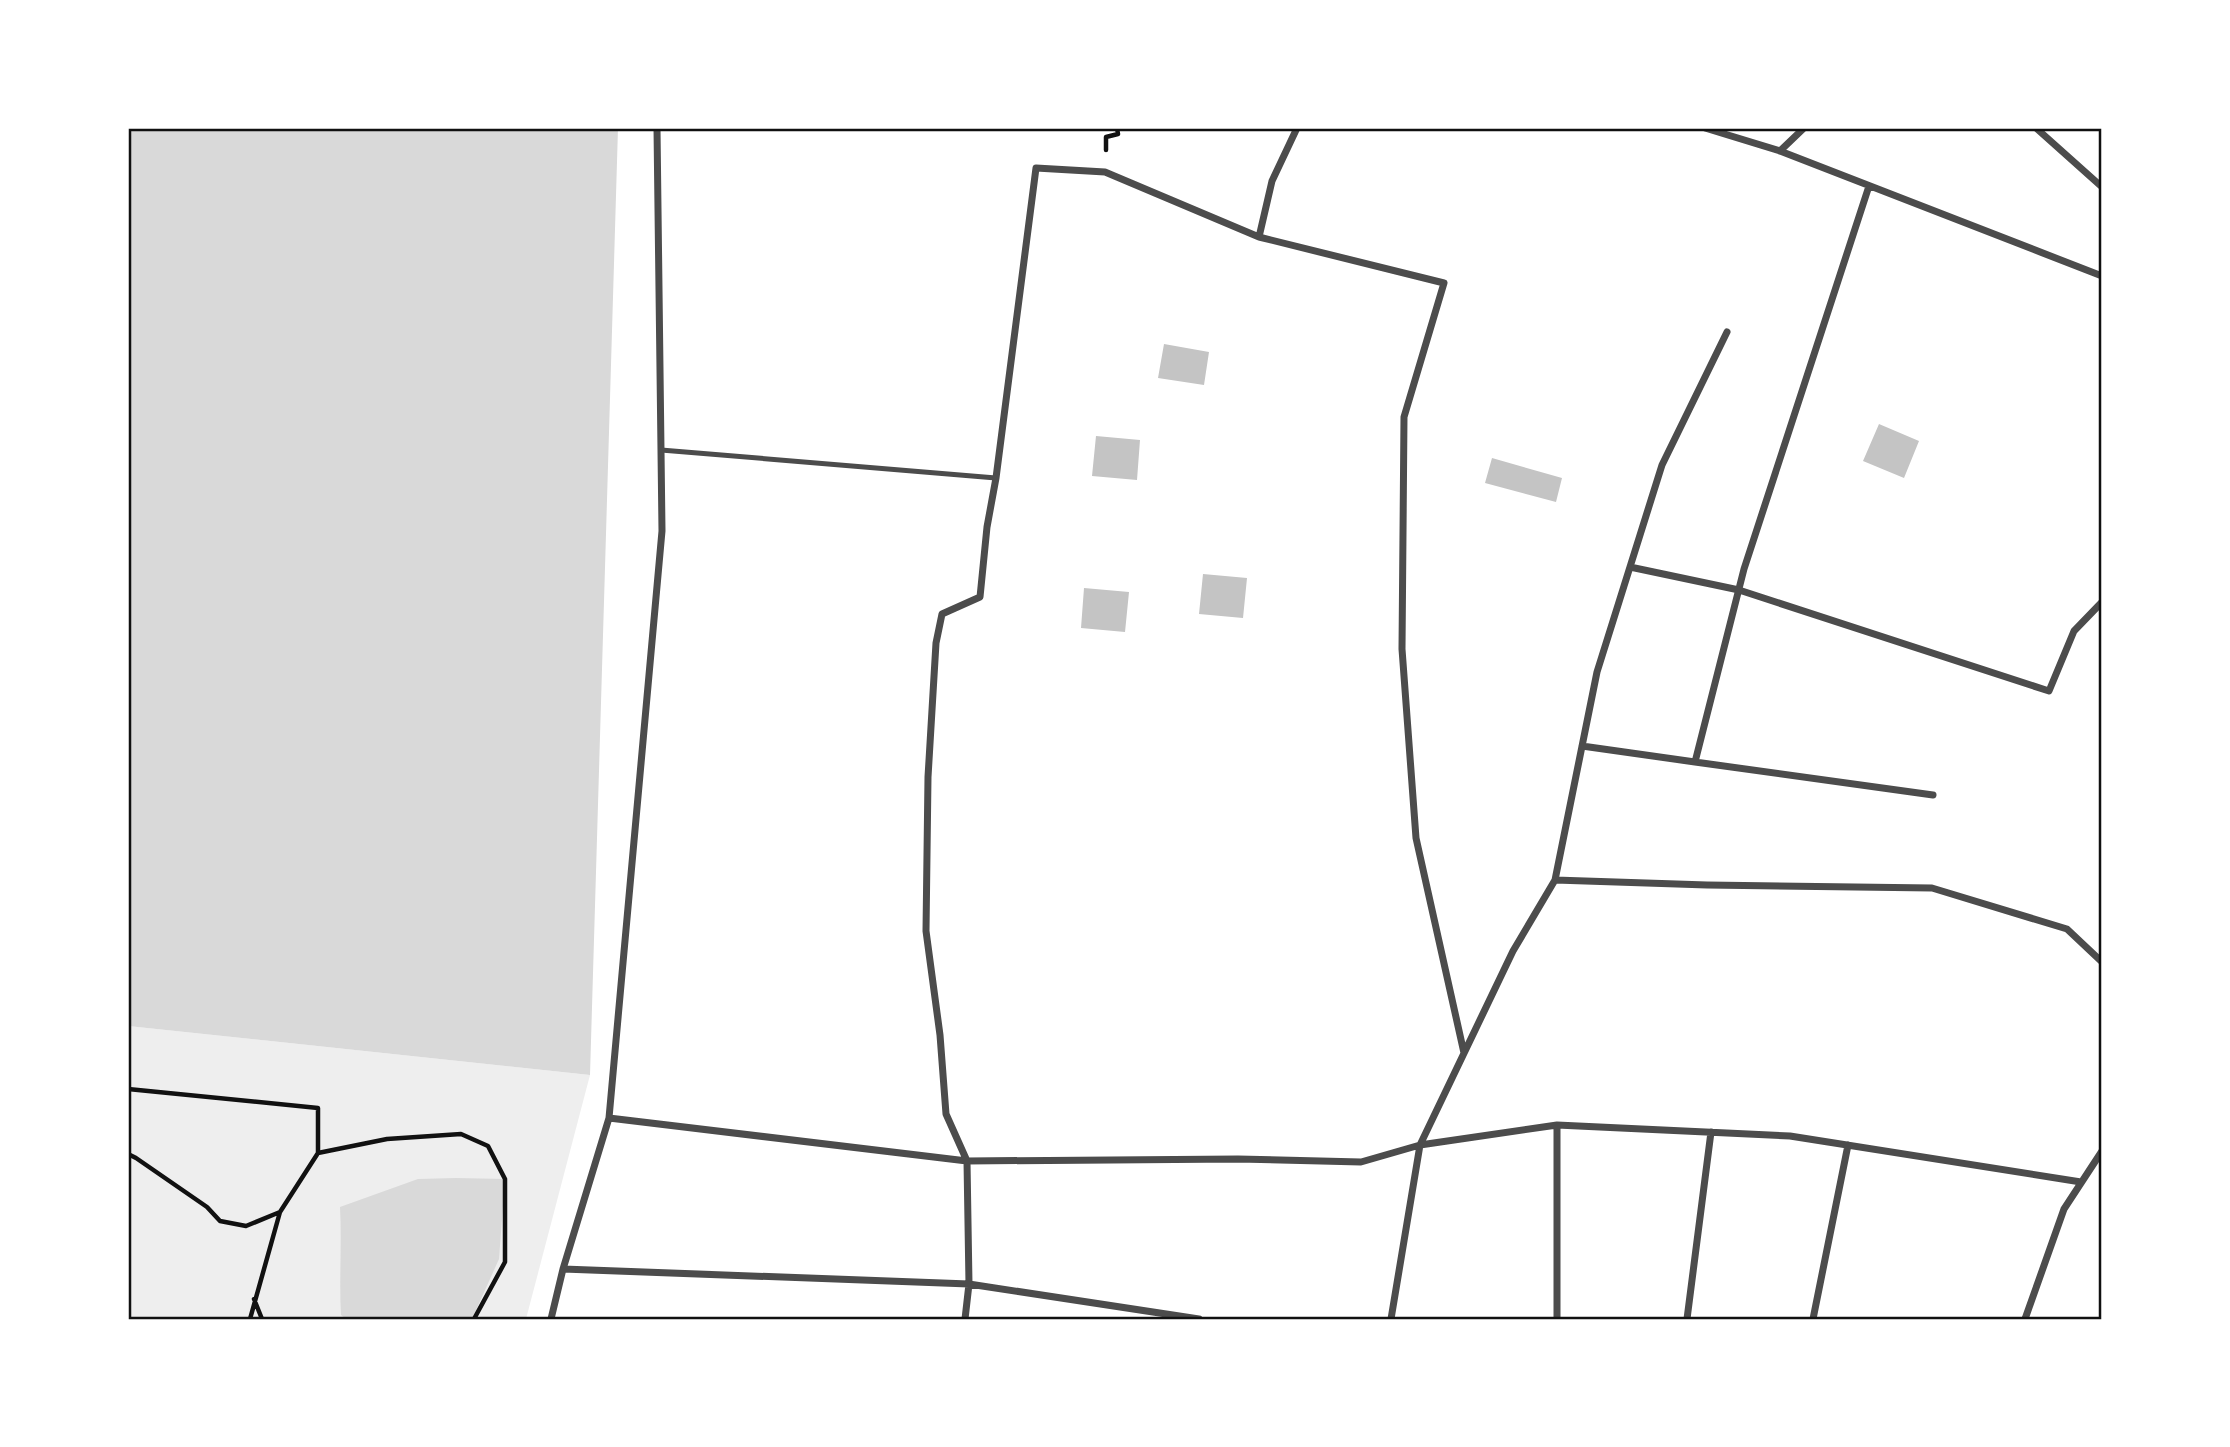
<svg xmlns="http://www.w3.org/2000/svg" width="2230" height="1447" font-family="Cabin,sans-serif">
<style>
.green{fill:#eee}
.water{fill:#d9d9d9}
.building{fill:#c4c4c4}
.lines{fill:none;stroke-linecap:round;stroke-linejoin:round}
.path{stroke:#111;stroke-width:4.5}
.service{stroke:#4c4c4c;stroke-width:5}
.minor{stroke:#4c4c4c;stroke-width:7}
.neatline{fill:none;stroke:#111;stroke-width:2.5}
</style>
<rect width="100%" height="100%" fill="#fff"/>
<path class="green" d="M 128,1026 L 590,1075 L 526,1319 L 128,1319 Z"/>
<path class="water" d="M 128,128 L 618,128 L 590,1075 L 128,1026 Z
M 456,1178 L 505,1179 L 499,1259 L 472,1319 L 346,1319 L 341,1315 C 339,1279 342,1243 340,1207 L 418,1179 Z"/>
<path class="building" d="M 1164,344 L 1209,352 L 1204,385 L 1158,378 Z
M 1879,424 L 1919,441 L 1904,478 L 1863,461 Z
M 1096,436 L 1140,440 L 1137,480 L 1092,476 Z
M 1492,458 L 1562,478 L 1556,502 L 1485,483 Z
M 1203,574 L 1247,578 L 1243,618 L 1199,614 Z
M 1084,588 L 1129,592 L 1125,632 L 1081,628 Z"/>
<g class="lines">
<path class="path" d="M 1106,150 L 1106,137 L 1118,134 L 1117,128
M 128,1089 L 318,1108 L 318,1153 L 387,1139 L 461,1134 L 488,1146 L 505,1179 L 505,1262 L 474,1319
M 128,1154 L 136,1158 L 207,1207 L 220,1221 L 246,1226 L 280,1212
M 254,1299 L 262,1319
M 250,1319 L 280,1212 L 318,1153"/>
<path class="service" d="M 661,450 L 996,478"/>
<path class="minor" d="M 1705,128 L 1780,151 L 2102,276
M 2036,128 L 2102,187
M 1780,151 L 1804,128
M 1259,237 L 1444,283 L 1404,417 L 1402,649 L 1416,838 L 1464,1053
M 1630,567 L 1739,590 L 2049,691 L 2074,631 L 2102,602
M 1582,746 L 1695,762 L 1744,569 L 1869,186
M 1695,762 L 1933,795
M 1555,880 L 1597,672 L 1662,465 L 1727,332
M 609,1118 L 967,1161 L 1238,1159 L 1361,1162 L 1420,1145 L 1513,951 L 1555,880 L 1707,885 L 1932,888 L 2067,929 L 2102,962
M 563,1269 L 969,1284 L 1199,1319
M 551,1319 L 563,1269 L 609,1118 L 662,531 L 657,128
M 965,1319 L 969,1284 L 967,1161 L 946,1114 L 940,1035 L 926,931 L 928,777 L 936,643 L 942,614 L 980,597 L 987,527 L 996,478 L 1036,168 L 1105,172 L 1259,237 L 1272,181 L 1297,128
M 1391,1319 L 1420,1145 L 1557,1125 L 1790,1136 L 2081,1182
M 1557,1319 L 1557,1125
M 1687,1319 L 1711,1132
M 1813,1319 L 1848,1145
M 2025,1319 L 2064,1209 L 2102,1151"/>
</g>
<rect width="2230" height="1447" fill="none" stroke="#ffffff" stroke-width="259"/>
<rect x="130" y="130" width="1970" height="1188" class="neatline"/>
</svg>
